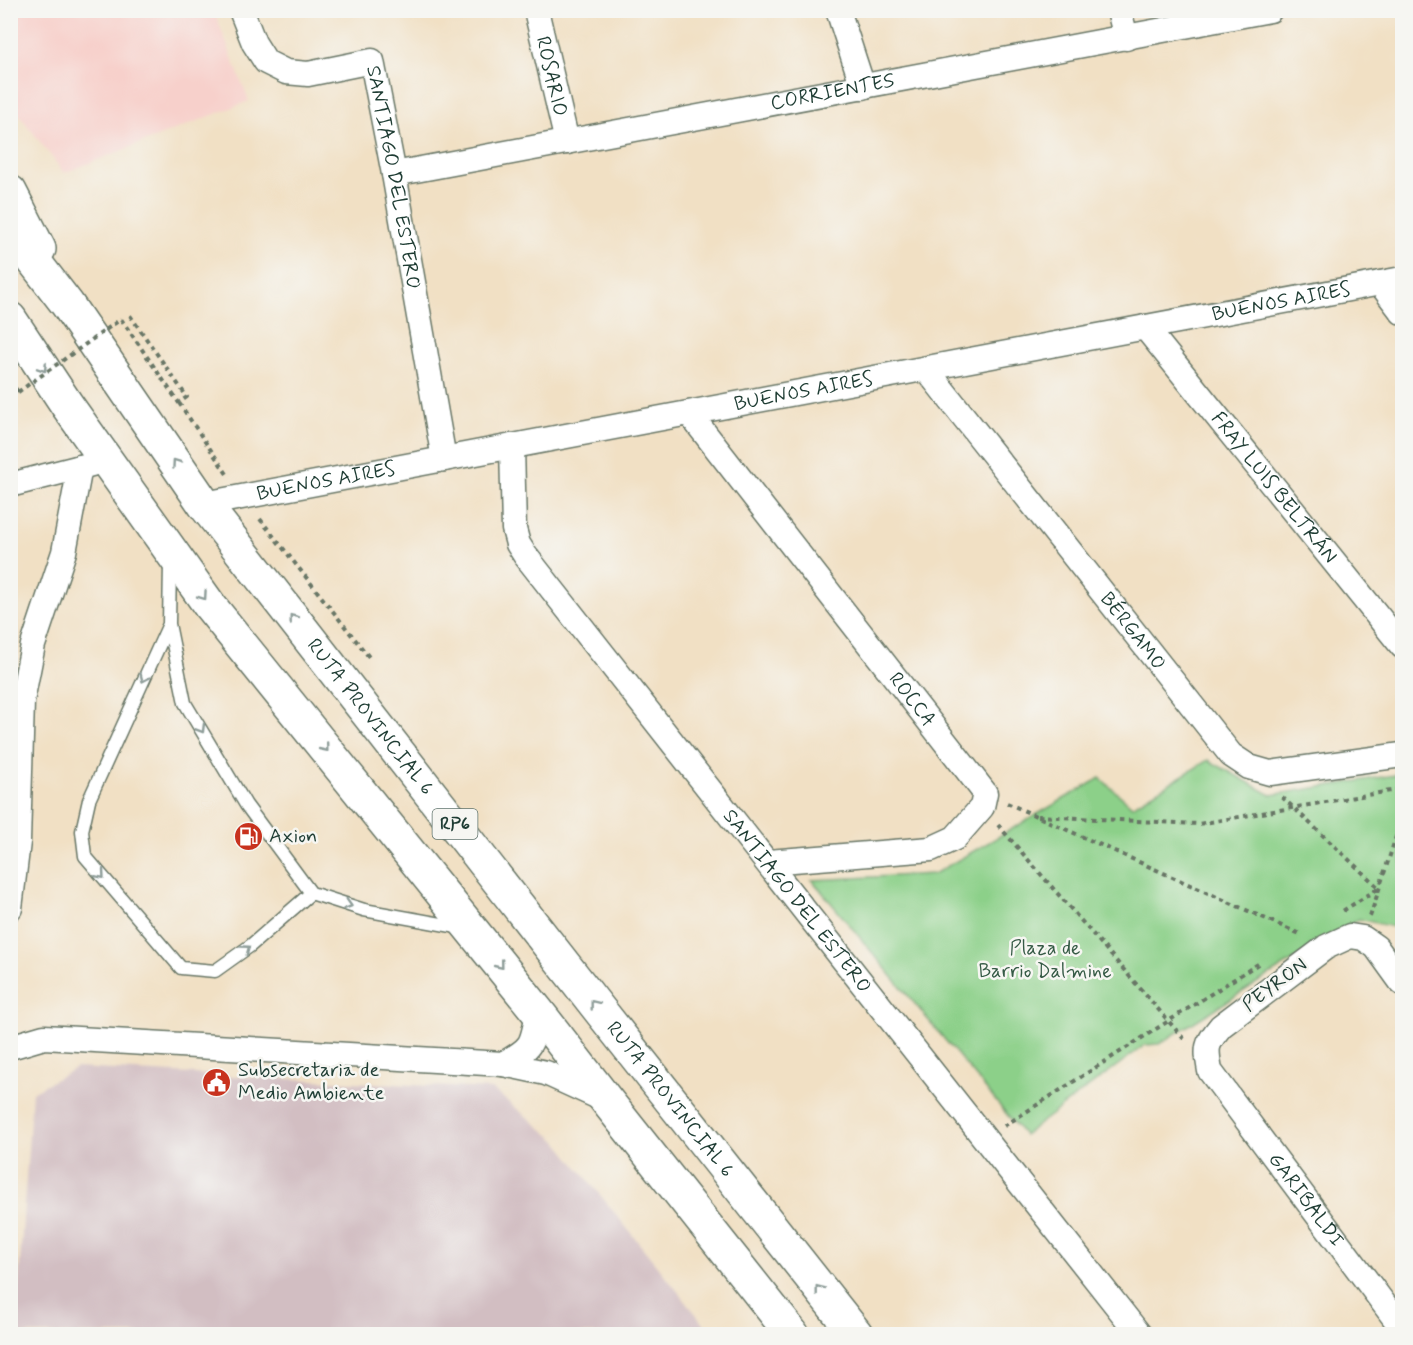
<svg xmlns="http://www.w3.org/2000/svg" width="1413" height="1345" font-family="Mynerve,sans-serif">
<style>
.built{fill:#f7d0cb}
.industrial{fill:#d2bec2}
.green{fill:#8cd089;stroke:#56865e;stroke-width:1.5}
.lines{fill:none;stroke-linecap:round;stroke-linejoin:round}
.service-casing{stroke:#687666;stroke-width:15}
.minor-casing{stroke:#687666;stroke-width:27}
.trunk-casing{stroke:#687666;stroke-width:36}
.path{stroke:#687666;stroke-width:4;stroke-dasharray:4.5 4.5;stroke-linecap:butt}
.service{stroke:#fff;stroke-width:12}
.minor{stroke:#fff;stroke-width:24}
.trunk{stroke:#fff;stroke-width:33}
.path-bridge{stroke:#687666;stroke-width:4;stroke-dasharray:4.5 4.5;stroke-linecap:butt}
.oneway{stroke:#8f9e9a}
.labels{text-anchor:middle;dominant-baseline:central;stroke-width:5;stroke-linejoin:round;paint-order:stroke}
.shield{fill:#f6f6f2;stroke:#60746d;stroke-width:1.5}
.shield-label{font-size:18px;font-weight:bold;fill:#1f3d34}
.street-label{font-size:20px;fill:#1f3d34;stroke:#f6f6f2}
.poi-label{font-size:20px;fill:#1f3d34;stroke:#f6f6f2;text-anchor:start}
.park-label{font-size:20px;fill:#355a45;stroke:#f6f6f2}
</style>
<rect width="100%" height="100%" fill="#f6f6f2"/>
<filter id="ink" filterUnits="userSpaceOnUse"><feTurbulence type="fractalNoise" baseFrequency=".0167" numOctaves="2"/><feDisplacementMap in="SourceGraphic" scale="12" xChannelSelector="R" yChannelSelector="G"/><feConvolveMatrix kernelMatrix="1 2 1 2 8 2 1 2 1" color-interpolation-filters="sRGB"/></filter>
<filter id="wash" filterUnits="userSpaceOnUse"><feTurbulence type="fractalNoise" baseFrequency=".008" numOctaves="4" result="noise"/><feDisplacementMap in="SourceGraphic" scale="24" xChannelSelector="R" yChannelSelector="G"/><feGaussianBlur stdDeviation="1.35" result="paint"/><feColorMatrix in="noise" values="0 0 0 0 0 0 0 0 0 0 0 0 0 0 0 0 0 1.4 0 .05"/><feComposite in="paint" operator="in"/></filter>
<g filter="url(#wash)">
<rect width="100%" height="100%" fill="#f1e0c4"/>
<path class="built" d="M 11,10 L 214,11 L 249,101 L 64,173 L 11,104 Z"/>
<path class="industrial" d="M 76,1068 L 492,1089 L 556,1140 L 712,1334 L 15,1334 L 32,1092 Z"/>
<path class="green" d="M 1208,760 L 1271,795 L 1402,774 L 1402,923 L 1397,928 L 1359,919 L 1159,1044 L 1145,1045 L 1024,1135 L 812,880 L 934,874 L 1100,778 L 1132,806 Z"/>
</g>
<g filter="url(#ink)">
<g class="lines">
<defs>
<path id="service" d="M 170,563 L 169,624 L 185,703 L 246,805 L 311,893 L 364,910 L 463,928
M 169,624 L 89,800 L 82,831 L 85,856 L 181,968 L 215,971 L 250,946 L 311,893"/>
<g id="minor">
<path id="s1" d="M 241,10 L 254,43 L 266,62 L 286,72 L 308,74 L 372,61 L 394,174 L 444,459"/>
<path id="s2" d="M 536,10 L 567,142"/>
<path d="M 838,10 L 863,87"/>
<path d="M 1119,10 L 1126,38"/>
<path id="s3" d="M 394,174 L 1270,10"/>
<path d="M 1380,283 L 1402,312"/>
<path id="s4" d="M 1145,327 L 1402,646"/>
<path id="s5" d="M 926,369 L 1231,755 L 1249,767 L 1270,773 L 1402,755"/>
<path id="s6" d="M 689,413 L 985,793 L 982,807 L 955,838 L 931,849 L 768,862"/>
<path id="s7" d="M 512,446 L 514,529 L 518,544 L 525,555 C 730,814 933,1076 1139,1334"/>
<path d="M 10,485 L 92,464"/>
<path id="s8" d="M 204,504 L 1402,279"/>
<path d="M 10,908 L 18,842 L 22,701 L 33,645 L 64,552 L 80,467"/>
<path id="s9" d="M 1402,983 L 1376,947 L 1363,938 L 1350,936 L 1326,947 L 1221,1026 C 1205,1045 1206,1048 1210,1071 L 1402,1328"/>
<path d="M 10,1047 L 44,1037 L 503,1064 C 533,1047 532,1045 538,1012"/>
<path d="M 503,1064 L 546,1073 L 605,1100"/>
</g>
<g id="trunk">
<path d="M 10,192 L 39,249"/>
<path id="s10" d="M 10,230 L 67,304 L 204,504 L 598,1008 L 856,1334"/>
<path d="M 10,319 L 67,405 L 210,606 L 538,1012 L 607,1101 L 792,1334"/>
</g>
</defs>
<use href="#service" class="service-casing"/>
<use href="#minor" class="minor-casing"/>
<use href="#trunk" class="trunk-casing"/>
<path class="path" d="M 121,319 L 179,403 L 187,397 L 129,314
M 10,381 L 18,392
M 10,396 L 11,397
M 179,403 L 227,474
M 260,519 L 369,657
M 1282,797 L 1379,888 L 1341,912
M 1007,803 L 1302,935
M 1038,816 L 1198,824 L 1402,789
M 998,825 L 1184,1039
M 1370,917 L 1402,818
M 1004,1126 L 1261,962"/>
<use href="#service" class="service"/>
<use href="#minor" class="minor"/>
<use href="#trunk" class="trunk"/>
<path class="path-bridge" d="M 18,392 L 121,319"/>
</g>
<defs><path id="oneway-chevron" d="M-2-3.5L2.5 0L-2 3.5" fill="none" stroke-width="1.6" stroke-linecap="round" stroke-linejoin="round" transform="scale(1.5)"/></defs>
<g class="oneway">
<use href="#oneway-chevron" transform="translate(43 368) rotate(57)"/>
<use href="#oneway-chevron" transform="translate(176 463) rotate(-125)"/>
<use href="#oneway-chevron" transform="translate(203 596) rotate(55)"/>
<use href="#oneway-chevron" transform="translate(293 618) rotate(-128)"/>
<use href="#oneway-chevron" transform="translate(144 678) rotate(114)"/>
<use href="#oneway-chevron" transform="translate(201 729) rotate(59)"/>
<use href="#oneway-chevron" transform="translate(325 748) rotate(51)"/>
<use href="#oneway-chevron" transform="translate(101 875) rotate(49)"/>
<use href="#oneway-chevron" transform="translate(348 905) rotate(17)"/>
<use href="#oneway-chevron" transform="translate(246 949) rotate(-36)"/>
<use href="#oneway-chevron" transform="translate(500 965) rotate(51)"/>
<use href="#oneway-chevron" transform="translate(594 1004) rotate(-128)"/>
<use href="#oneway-chevron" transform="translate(819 1289) rotate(-128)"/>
</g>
</g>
<defs>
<symbol id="fuel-disc" viewBox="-11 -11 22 22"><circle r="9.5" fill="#c8321e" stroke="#f6f6f2"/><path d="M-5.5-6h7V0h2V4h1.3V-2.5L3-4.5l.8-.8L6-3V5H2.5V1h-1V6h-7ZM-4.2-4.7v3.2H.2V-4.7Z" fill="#fff"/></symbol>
<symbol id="civic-disc" viewBox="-11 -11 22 22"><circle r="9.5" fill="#c8321e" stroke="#f6f6f2"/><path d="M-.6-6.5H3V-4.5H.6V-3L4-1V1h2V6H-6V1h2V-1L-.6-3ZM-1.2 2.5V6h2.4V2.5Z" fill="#fff"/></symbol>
</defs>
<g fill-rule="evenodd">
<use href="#fuel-disc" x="232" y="820" width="33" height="33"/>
<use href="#civic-disc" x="200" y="1066" width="33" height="33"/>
</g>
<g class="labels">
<rect class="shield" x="432.5" y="809" width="45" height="30" rx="4.5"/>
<g class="shield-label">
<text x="455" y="824">RP6</text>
</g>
<g class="street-label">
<text stroke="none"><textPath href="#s2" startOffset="68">ROSARIO</textPath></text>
<text stroke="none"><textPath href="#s3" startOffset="446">CORRIENTES</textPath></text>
<text stroke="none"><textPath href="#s1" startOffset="286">SANTIAGO DEL ESTERO</textPath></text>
<text stroke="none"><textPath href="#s8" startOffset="1096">BUENOS AIRES</textPath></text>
<text stroke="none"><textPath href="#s8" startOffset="610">BUENOS AIRES</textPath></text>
<text stroke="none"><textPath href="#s8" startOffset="124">BUENOS AIRES</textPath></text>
<text stroke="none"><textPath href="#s4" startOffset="206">FRAY LUIS BELTRÁN</textPath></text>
<text stroke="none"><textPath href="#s5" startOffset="334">BÉRGAMO</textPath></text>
<text stroke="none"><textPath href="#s6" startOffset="363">ROCCA</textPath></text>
<text stroke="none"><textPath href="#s10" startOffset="606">RUTA PROVINCIAL 6</textPath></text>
<text stroke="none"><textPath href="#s7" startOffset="552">SANTIAGO DEL ESTERO</textPath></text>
<text transform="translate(1275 985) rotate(-37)">PEYRON</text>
<text stroke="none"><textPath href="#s10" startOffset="1092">RUTA PROVINCIAL 6</textPath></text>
<text stroke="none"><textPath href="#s9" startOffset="441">GARIBALDI</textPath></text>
</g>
<g class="poi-label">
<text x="269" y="836">Axion</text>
<text x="238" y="1070">Subsecretaria de<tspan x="238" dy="23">Medio Ambiente</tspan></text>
</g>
<g class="park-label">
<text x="1045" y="948">Plaza de<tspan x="1045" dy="23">Barrio Dalmine</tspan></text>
</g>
</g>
<rect width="1413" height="1345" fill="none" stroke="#f6f6f2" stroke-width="36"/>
</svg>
